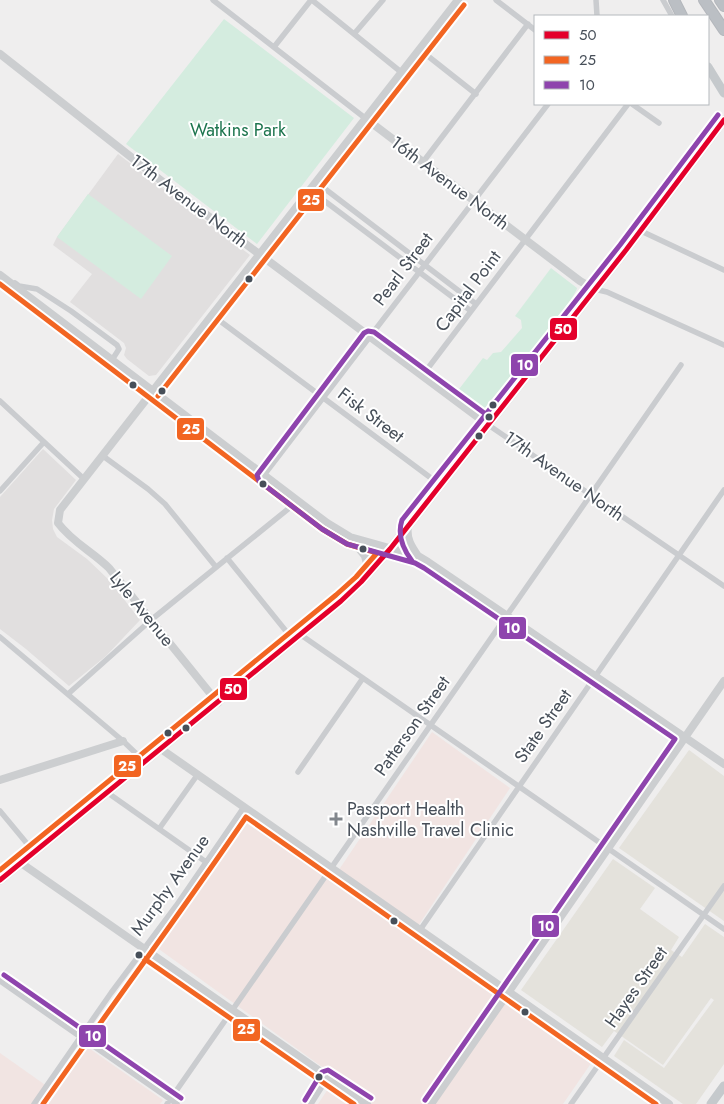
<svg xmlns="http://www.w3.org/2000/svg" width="724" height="1104" font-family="Jost,sans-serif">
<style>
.commercial{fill:#e4e2dc}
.education{fill:#e1dfdf}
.medical{fill:#f1e4e2}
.green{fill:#d4ecdf}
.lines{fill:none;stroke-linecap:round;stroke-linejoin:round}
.highway-casing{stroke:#b4b7bc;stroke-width:12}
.street{stroke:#cacccf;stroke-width:5.5}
.secondary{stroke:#ccced0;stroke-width:8}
.primary{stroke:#c5c9cc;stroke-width:9}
.highway{stroke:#bbbfc4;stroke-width:10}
.bus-1-casing{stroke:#fff;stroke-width:9}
.bus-2-casing{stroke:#fff;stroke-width:9}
.bus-3-casing{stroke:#fff;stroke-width:9}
.bus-1{stroke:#e4002b;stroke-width:5}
.bus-2{stroke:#f26522;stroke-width:5}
.bus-3{stroke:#8e44ad;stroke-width:5}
.bus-dot{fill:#474f59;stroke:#fff;stroke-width:2}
.poi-dot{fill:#82878d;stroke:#fff;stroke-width:2}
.labels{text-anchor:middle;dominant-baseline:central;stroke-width:4;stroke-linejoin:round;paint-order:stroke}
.park-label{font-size:18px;fill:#1d754e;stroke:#fff}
.street-label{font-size:18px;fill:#474f59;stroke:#fff}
.poi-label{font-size:18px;fill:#474f59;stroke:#fff;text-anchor:start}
.line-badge{stroke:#fff;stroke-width:2}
.badge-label{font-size:14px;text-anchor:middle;font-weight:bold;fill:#fff}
</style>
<rect width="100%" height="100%" fill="#efeeee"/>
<path class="commercial" d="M 689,750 L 724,776 L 724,921 L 619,848 Z
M 613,859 L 655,888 L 640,909 L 679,937 L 671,950 L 682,957 L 705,924 L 724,937 L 724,1064 L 696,1104 L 683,1104 L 614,1056 L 624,1040 L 664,1068 L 714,1000 L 711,998 L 663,1065 L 614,1031 L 602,1047 L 521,990 Z"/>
<path class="education" d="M 118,154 L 250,255 L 156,375 L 149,376 L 127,359 L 124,355 L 126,348 L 124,343 L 70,302 L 92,274 L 53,245 L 57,237 Z
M 43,449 L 76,480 L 54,509 L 52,520 L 53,529 L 57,537 L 87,559 L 109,580 L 140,620 L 106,656 L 69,686 L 26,649 L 0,629 L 0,497 Z"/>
<path class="medical" d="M 432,732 L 510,788 L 414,932 L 594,1059 L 563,1104 L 318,1104 L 336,1077 L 156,947 L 246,816 L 334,877 Z
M 83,1044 L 163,1100 L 160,1104 L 0,1104 L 0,1053 L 51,1089 Z"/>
<path class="green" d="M 224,19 L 354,118 L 257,244 L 126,144 Z
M 88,194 L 172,256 L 141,299 L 57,237 Z
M 551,268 L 577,288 C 577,298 497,392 485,408 L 476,409 L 456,393 L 483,358 L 487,360 L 493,353 L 501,352 L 522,328 L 521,320 L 515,316 Z"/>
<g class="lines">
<defs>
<path id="highway" d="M 674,0 L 682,16
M 704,0 L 724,30
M 720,0 L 724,6"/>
</defs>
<use href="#highway" class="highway-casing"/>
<path class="street" d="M 213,0 L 365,118
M 312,0 L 401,72
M 496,0 L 535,30
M 596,0 L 597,16
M 663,0 L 672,16
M 354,34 L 383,0
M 274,47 L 311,0
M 419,49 L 476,94
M 632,104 L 659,123
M 423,162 L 528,24
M 316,182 L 476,304
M 310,190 L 471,311
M 641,231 L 724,270
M 15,283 L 19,286 L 37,289 L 71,311 L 117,345 L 119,349 L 112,360
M 594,289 L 607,292 L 724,345
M 212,315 L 439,484
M 422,376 L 628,104
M 0,401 L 84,479
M 487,424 L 724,586
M 103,456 L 148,489 L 165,504 L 216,567
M 264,475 L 548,104
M 0,491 L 44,442
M 227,558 L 294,641
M 301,635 L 724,929
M 0,637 L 123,741 L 145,762
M 68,694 L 151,620 L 298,501
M 298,772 L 363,678
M 108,793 L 206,862
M 0,811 L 34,852
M 159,829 L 198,774
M 420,930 L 724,490
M 0,981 L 177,1104
M 34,1104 L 111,993 L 176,906 L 244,807
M 167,1104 L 681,365
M 311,1104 L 328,1077
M 571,1104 L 724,886"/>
<path class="secondary" d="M 0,54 L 164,183 L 487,424
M 365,118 L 580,281 L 594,289
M 0,275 L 327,523 L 350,537 L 418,556 L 428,562 L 724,764
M 408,526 C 406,538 411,546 418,556
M 350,537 L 365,556 L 369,572
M 218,703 L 109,568 C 93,552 72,542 58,523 L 60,510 L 458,0
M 161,749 L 669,1104
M 0,780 L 123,741
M 21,863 L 367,1104
M 431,1104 L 724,681"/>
<path class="primary" d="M 708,67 L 724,93
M 0,880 L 341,601 L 361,582 L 390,549 L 626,250 L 724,120
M 711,1104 L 724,1086"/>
<use href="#highway" class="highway"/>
<defs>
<path id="bus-1" d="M 0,880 L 341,601 L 361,582 L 390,549 L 626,250 L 724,120"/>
<path id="bus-2" d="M 0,284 L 322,529 L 347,544 L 377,553 L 356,577 L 336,595 L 0,870
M 158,396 L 464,5
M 139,955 L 354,1104
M 43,1104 C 110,1008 180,914 246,817 L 656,1104"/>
<path id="bus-3" d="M 412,561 C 403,549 397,535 402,520 L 620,245 L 718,115
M 4,975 L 181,1098
M 305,1100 L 322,1072 L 328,1070 L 371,1098
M 425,1100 L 675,739 L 424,568 L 415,563 L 347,544 L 322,529 L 259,481 L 257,475 L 364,333 L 368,331 L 374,332 L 491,418"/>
</defs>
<use href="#bus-1" class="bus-1-casing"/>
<use href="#bus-2" class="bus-2-casing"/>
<use href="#bus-3" class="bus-3-casing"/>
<use href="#bus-1" class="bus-1"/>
<use href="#bus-2" class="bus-2"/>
<use href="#bus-3" class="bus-3"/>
</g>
<g class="bus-dot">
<circle cx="249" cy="279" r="4.5"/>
<circle cx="133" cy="385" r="4.5"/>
<circle cx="162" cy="391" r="4.5"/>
<circle cx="493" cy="405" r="4.5"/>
<circle cx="489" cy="417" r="4.5"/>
<circle cx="479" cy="436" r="4.5"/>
<circle cx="263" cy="484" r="4.5"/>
<circle cx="363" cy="549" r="4.5"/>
<circle cx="186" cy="728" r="4.5"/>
<circle cx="168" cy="733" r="4.5"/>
<circle cx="394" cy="921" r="4.5"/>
<circle cx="139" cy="955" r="4.5"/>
<circle cx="525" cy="1012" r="4.5"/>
<circle cx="319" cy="1077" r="4.5"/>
</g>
<path class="poi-dot" d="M333.5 811.5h5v5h5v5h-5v5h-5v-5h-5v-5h5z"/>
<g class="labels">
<g class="park-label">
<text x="238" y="130">Watkins Park</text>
</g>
<g class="street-label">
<text transform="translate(450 183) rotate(37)">16th Avenue North</text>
<text transform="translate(189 201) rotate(37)">17th Avenue North</text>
<text transform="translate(403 269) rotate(-53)">Pearl Street</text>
<text transform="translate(468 291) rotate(-53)">Capital Point</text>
<text transform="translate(371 415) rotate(37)">Fisk Street</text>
<text transform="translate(564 476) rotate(35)">17th Avenue North</text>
<text transform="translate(142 609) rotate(51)">Lyle Avenue</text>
<text transform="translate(412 726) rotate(-55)">Patterson Street</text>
<text transform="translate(543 726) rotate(-55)">State Street</text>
<text transform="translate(170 885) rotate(-54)">Murphy Avenue</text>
<text transform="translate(636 987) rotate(-55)">Hayes Street</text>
</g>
<g class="poi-label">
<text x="347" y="809">Passport Health<tspan x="347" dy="21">Nashville Travel Clinic</tspan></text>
</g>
</g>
<g class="line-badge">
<rect x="297" y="188" width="28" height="24" rx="5" fill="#f26522"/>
<rect x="549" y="317" width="29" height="24" rx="5" fill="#e4002b"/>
<rect x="510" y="353" width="29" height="24" rx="5" fill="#8e44ad"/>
<rect x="176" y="417" width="29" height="24" rx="5" fill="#f26522"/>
<rect x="498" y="616" width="29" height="24" rx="5" fill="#8e44ad"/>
<rect x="219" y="677" width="29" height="24" rx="5" fill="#e4002b"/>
<rect x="113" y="754" width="29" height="24" rx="5" fill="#f26522"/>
<rect x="531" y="914" width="29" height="24" rx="5" fill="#8e44ad"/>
<rect x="232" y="1018" width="29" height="24" rx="5" fill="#f26522"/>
<rect x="78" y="1024" width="29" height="24" rx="5" fill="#8e44ad"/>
</g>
<g class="badge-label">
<text x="311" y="205">25</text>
<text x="563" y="334">50</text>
<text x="525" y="370">10</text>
<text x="191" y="434">25</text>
<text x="512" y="633">10</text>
<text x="233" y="694">50</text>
<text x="127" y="771">25</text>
<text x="546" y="931">10</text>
<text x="246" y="1034">25</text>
<text x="93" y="1041">10</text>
</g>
<rect x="534" y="15" width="175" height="90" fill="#ffffff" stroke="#b5b9bd"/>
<rect x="544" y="31" width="25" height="8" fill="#e4002b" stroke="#b5b9bd"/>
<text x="579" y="40" font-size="15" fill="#474f59">50</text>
<rect x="544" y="56" width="25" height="8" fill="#f26522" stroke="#b5b9bd"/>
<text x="579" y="65" font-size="15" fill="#474f59">25</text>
<rect x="544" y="81" width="25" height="8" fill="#8e44ad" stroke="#b5b9bd"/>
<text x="579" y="90" font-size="15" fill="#474f59">10</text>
</svg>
